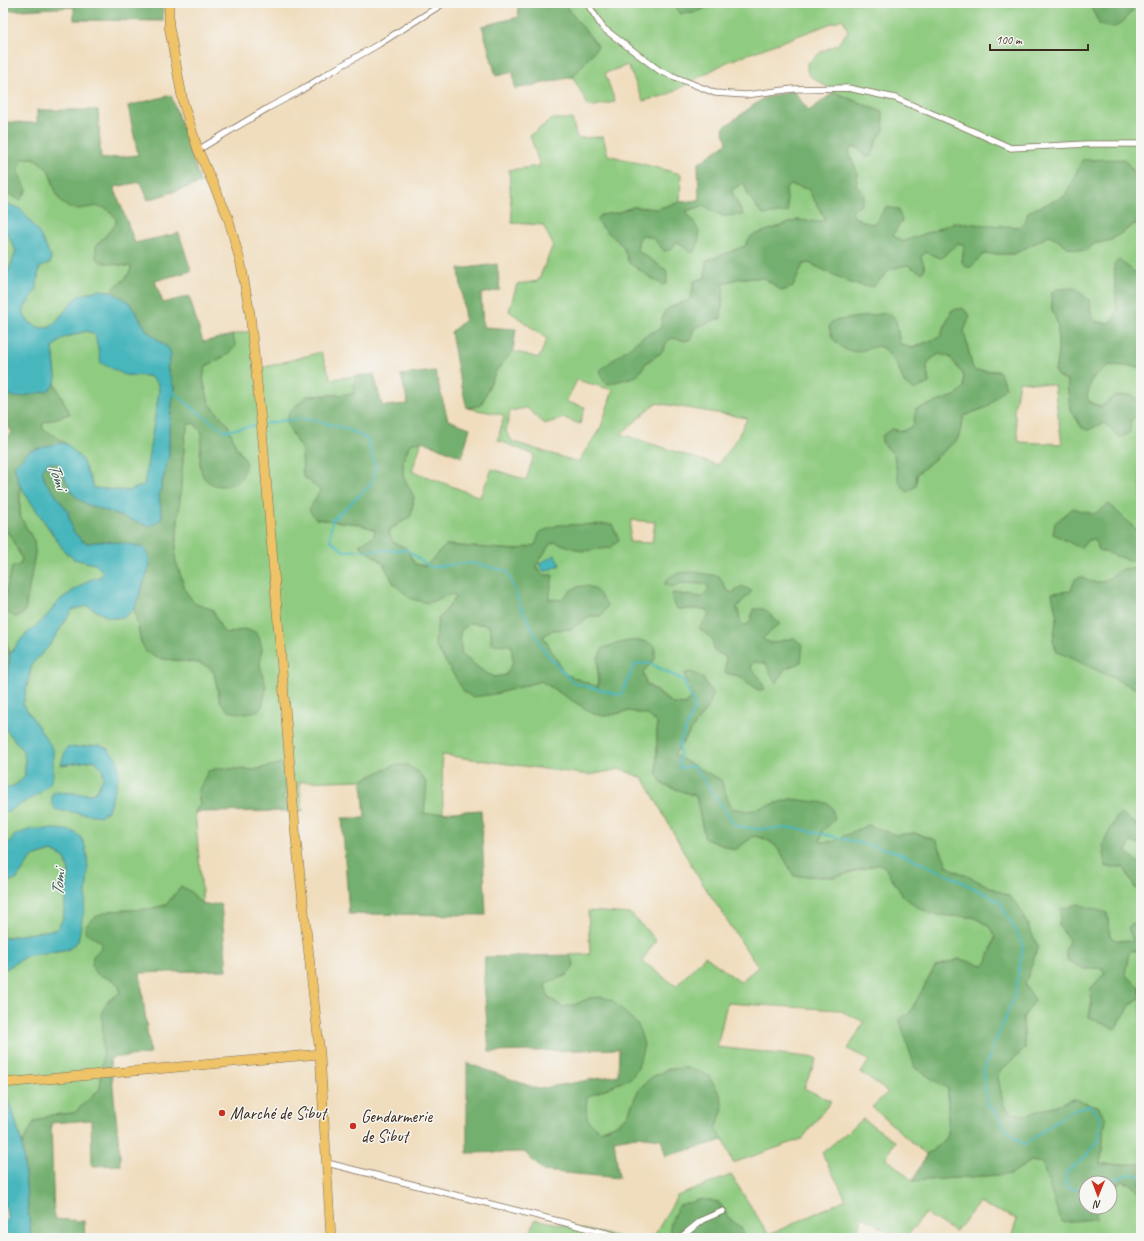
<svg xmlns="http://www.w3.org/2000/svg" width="1144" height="1241" font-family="Caveat,sans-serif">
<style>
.green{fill:#8fcb80;stroke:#657a4f;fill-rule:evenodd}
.forest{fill:#73af6e;stroke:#576c46;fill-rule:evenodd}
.water{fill:#47b6bd;stroke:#41706e}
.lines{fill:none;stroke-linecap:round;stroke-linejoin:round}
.stream{stroke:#47b6bd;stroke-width:2}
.street-casing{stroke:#7a6956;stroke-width:7}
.primary-casing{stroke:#7a6956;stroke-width:10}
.street{stroke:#fff;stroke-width:5.5}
.primary{stroke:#efc469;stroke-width:9}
.poi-dot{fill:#c8321e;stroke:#f6f6f2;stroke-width:1.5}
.labels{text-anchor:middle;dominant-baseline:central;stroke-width:3;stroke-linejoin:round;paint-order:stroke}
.poi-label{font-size:17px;fill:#3b2a1e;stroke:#f6f6f2;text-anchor:start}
.water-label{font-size:18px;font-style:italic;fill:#3f5b56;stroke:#f6f6f2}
</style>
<rect width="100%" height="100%" fill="#f6f6f2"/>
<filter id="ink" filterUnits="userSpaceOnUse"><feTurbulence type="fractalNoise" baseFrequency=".025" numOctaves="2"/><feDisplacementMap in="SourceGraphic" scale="8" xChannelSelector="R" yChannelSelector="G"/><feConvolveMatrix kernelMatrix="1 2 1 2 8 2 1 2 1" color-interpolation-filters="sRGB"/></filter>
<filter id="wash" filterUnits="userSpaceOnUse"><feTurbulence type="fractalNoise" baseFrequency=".012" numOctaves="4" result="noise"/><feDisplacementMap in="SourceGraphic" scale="16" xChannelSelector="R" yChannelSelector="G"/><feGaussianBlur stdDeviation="0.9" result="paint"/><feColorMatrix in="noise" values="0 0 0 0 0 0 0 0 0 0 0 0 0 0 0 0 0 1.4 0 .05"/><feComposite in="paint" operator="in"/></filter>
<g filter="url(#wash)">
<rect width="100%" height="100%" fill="#f0ddbe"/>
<path class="green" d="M 563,3 L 599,3 L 606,11 L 616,3 L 676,3 L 674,5 L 693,13 L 718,3 L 1089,3 L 1100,25 L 1133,11 L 1129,3 L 1141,3 L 1141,199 L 1132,168 L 1028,212 L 1025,224 L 1020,227 L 954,223 L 902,242 L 893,235 L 902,220 L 886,207 L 876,222 L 870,224 L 854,217 L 851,211 L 861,205 L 856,186 L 858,174 L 849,152 L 852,147 L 858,148 L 866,157 L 872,156 L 877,140 L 884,130 L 882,112 L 834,92 L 809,75 L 807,70 L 807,64 L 821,52 L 838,44 L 848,31 L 843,19 L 727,62 L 667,95 L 643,101 L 628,65 L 605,73 L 615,102 L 589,107 L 573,77 L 598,46 Z
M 553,119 L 572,119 L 577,138 L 603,137 L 608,155 L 681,174 L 680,202 L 656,209 L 633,207 L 616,213 L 600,215 L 601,226 L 623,246 L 629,263 L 667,271 L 637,250 L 639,239 L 643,234 L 653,238 L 665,251 L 677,241 L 690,252 L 686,211 L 704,206 L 723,216 L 743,214 L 731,190 L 744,183 L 749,197 L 791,185 L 808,189 L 825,219 L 820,222 L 798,220 L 752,236 L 745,246 L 706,261 L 705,278 L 694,281 L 691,299 L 669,308 L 664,312 L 660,329 L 644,336 L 637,376 L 647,362 L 662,352 L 667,341 L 672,338 L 691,339 L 694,328 L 721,318 L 724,283 L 741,278 L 764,278 L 793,287 L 803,264 L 809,263 L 851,283 L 874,286 L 890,269 L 907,265 L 925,268 L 921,257 L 925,252 L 941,258 L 959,243 L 964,245 L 962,262 L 971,267 L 984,254 L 1014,254 L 1050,235 L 1069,248 L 1085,251 L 1094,244 L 1111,240 L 1135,224 L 1140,225 L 1141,274 L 1138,275 L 1119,260 L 1114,264 L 1117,310 L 1113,320 L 1108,323 L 1096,322 L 1092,318 L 1089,300 L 1052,292 L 1052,309 L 1058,325 L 1058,354 L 1055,371 L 1057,376 L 1067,381 L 1070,409 L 1088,430 L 1104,423 L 1121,438 L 1115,396 L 1101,407 L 1090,402 L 1087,397 L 1091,380 L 1109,365 L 1141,367 L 1141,544 L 1136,529 L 1089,540 L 1094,539 L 1141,564 L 1139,569 L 1122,569 L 1103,582 L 1091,582 L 1075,579 L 1071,591 L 1052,594 L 1057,617 L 1053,640 L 1056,651 L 1141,691 L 1141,828 L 1121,814 L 1124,867 L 1135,887 L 1141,890 L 1141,930 L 1138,925 L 1133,942 L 1115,940 L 1110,936 L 1107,913 L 1069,940 L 1084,969 L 1102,968 L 1105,973 L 1090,989 L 1092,1001 L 1089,1017 L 1115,1029 L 1131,1004 L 1141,997 L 1139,986 L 1125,975 L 1129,952 L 1134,950 L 1141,953 L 1141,1164 L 1100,1164 L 1106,1118 L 1074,1099 L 1026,1115 L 1014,1114 L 1004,1106 L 998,1078 L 999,1072 L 1025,1049 L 1023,1018 L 1035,1000 L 1025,985 L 1038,946 L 1009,896 L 948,867 L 936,840 L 914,833 L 896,835 L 868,825 L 831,842 L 820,842 L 822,831 L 791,799 L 749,811 L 731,809 L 721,780 L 674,755 L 709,705 L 693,694 L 685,705 L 673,704 L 646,683 L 643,672 L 598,658 L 598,688 L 565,674 L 543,636 L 553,630 L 571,629 L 590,616 L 602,616 L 575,588 L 561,600 L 549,599 L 552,575 L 542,575 L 536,566 L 550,544 L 555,542 L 582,551 L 612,524 L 517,550 L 446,545 L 426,566 L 415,564 L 406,548 L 393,542 L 388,531 L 411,516 L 414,497 L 403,476 L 403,460 L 410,444 L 422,441 L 412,471 L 480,497 L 492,469 L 526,480 L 534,455 L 498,440 L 504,415 L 467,408 L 481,405 L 496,371 L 513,351 L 539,358 L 547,339 L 509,311 L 517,284 L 538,281 L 553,245 L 543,225 L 512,223 L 509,170 L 540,166 L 530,135 ZM 952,310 L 970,316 L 964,331 L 972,366 L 975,371 L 999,371 L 987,407 L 964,416 L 958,439 L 917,474 L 916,486 L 899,483 L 894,455 L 882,442 L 891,429 L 903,431 L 914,426 L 916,409 L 955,396 L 964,387 L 964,376 L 950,357 L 939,354 C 923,363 927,366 929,383 L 904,383 C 899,369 893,351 878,346 L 896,321 L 900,344 L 911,348 L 940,337 ZM 577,380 L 613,390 L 601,427 L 578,462 L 513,442 L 506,432 L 510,411 L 527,408 L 544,424 L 564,418 L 580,424 L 585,407 L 566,402 ZM 1019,381 L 1054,385 L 1062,444 L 1019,442 L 1014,411 ZM 656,403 L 747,418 L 747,419 L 735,442 L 717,465 L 621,434 ZM 631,520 L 655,522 L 652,543 L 629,542 ZM 719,576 C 730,597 729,593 752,591 L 737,607 L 741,624 L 747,625 L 751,620 L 753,609 L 761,639 L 771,643 L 794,638 L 801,662 L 785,669 L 765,663 L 753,662 L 750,667 L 761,679 L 758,690 L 739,676 L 725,673 L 726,657 L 715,651 L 707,609 L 678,609 L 673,593 L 701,597 L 709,589 L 706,584 L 682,583 Z
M 23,158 L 34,158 L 48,169 L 58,198 L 72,208 L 103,206 L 108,209 L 116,218 L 116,224 L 96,246 L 101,262 L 132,267 L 126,278 L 110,291 C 78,288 70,306 51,327 L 40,328 L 29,322 L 24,315 L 24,309 L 37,288 L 39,268 L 50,263 L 21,209 L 3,202 L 3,192 L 21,200 L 27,190 C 21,178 15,171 23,158 Z
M 3,225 L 16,251 L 6,278 L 3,280 Z
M 254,330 L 258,369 L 321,352 L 331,379 L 355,376 L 353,394 L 307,396 L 287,424 L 302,451 L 303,476 L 320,490 L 316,519 L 359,524 L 375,530 L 374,536 L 359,545 L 383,563 L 394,584 L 428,603 L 451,594 L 456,597 L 438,620 L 435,645 L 495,694 L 541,681 L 594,714 L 605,716 L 630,711 L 648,715 L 657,722 L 657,775 L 664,785 L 696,796 L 705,839 L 735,850 L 754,836 C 778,840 783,857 794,876 L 835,877 L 879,864 L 884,866 L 903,896 L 933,915 L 973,917 L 989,926 L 995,937 L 987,962 L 982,965 L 959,959 L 935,967 L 909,1014 L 915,1068 L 948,1088 L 948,1134 L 946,1139 L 926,1155 L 872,1107 L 888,1092 L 861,1073 L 869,1060 L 848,1049 L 864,1022 L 839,1010 L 727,1003 L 717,1047 L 817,1058 L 804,1088 L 831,1101 L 802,1139 L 733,1163 L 724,1140 L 715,1130 L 723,1108 L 669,1069 L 652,1077 L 639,1089 L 627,1116 L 617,1124 L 600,1131 C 583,1121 586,1115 587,1097 L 631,1077 L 638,1068 L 590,998 L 574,1005 L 562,1007 L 548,996 L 545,985 L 550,981 L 567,975 L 574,966 L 570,955 L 590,954 L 588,911 L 631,914 L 656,940 L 642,961 L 676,986 L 705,956 L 740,982 L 758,967 L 695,872 L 644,779 L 621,769 L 589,775 L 442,755 L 443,813 L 424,814 L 424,803 L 395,765 L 362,780 L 299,782 L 303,811 L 287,804 L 283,799 L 291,777 L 283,763 L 254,770 L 219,768 L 198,792 L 200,804 L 195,812 L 203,905 L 191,892 L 181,886 L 166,905 L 149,909 L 109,911 L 85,932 L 101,942 L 101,948 L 93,956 L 95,972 C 105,977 121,980 120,993 L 108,1001 L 100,1089 L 74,1113 L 51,1115 L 34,1122 L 22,1144 L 13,1112 L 4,1093 L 3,971 L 26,956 L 69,949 L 88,854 L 15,835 L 3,850 L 3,814 L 8,810 L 53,749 L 23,704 L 32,664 L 49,646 L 73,609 L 88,606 C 107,617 115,625 134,609 L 141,642 L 157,658 L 199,663 L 210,668 L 214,673 L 220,701 L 266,687 L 259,665 L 262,648 L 244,629 L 227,634 L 222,630 L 212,609 L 195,605 L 185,590 L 175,558 L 185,437 L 188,425 L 193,423 L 202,432 L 200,466 L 246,461 L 236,447 L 228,425 L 209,403 L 203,379 L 206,366 L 227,355 L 236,346 L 232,335 ZM 108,749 L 100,816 L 53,792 L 90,794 L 96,792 L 104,777 L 102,769 L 95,760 L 61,765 Z
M 87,331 L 95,334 L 125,375 L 149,376 L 158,384 L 159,392 L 144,485 L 128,491 L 94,488 L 82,460 L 67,444 L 42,428 L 44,422 L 70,414 L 55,384 L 56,376 L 53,347 L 63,338 Z
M 20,486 L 65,552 L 74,559 L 95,564 L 103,572 L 100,577 L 89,580 L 61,599 L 45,618 L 23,637 L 10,654 L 3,631 L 3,603 L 8,613 L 21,616 L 25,611 L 35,553 L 34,541 L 20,516 Z
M 3,530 L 10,535 L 22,559 L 3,600 Z
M 470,623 L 488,625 L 491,631 L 511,645 L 513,662 L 506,675 L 494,677 L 484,672 L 461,654 L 460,631 Z
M 3,726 L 22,749 L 25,758 L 25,776 C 18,783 13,789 3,787 L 3,744 L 6,742 L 3,733 Z
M 1130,842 L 1141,844 L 1141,865 L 1127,852 Z
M 52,851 L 65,858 L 69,872 L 63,919 L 57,929 L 3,938 L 3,882 L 16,880 L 32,857 Z
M 863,1119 L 895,1141 L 886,1158 L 913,1181 L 1011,1174 L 1031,1161 L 1042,1163 L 1096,1219 L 1097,1207 L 1110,1207 L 1110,1189 L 1123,1181 L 1133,1185 L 1141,1195 L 1141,1238 L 1017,1238 L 1012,1235 L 1017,1219 L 979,1203 L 955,1232 L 925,1213 L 906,1238 L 899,1238 L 863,1217 L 854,1238 L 745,1238 L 741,1228 L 728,1217 L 719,1202 L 669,1233 L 671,1238 L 653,1238 L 677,1196 L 731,1175 L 769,1235 L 846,1199 L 822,1153 Z
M 535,1219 L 624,1238 L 529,1238 Z"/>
<path class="forest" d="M 3,3 L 163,3 L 163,21 L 74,20 L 74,7 L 3,11 Z
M 517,3 L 563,3 L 598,46 L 573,77 L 515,89 L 513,72 L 496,76 L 482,26 L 519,17 Z
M 676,3 L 718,3 L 693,13 L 681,14 L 674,5 Z
M 1089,3 L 1129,3 L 1133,10 C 1120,24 1119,31 1100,25 Z
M 793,90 L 809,111 L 834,92 L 882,112 L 884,130 L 877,140 L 872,156 L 866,157 L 858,148 L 852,147 L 849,152 L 858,174 L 856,186 L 865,194 L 861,205 L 852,211 L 854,217 L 870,224 L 876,222 L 886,207 L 898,209 L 902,220 L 893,235 L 902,242 L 954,223 L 1020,227 L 1025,223 L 1028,212 L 1065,196 L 1082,160 L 1124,159 C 1141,178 1141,203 1141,227 L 1140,225 L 1135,224 L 1111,240 L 1094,244 L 1085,251 L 1069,248 L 1050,235 L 1014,254 L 984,254 L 971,267 L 966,267 L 962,262 L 964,245 L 959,243 L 941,258 L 925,252 L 921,257 L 925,268 L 922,273 L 907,265 L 890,269 L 874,286 L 868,287 L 851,283 L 809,263 L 803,264 L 793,287 L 782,291 L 764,278 L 740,278 L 724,283 L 721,318 L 694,328 L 691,339 L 686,341 L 672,338 L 667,341 L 662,352 L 647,362 L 637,376 L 609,384 L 604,382 L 600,370 L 644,336 L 660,329 L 664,312 L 669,308 L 691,299 L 694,281 L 705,278 L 706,261 L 745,246 L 751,236 L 798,220 L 820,222 L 825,219 L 808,189 L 791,185 L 786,188 L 788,212 L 763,215 L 749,197 L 744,183 L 731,190 L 743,215 L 723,216 L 704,206 L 686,211 C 697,228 704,230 695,252 L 690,252 L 677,241 L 671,250 L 664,251 L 653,238 L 643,235 L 639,239 L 637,250 L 667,271 L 667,283 L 662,285 L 629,263 L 623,246 L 601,226 L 597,221 L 600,215 L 616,213 L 633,207 L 656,209 L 680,202 L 699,200 L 698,164 L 727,143 L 723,128 L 762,99 Z
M 171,95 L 201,183 L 148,200 L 141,182 L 114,187 L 135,243 L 179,233 L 191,271 L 155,281 L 163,303 L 189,296 L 203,342 L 232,335 L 236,346 L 227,355 L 206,366 L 203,379 L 209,403 L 228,425 L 236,447 L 246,461 C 245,466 244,474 241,478 C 232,488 213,489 204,478 C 197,468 201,444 202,432 L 194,423 L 188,425 L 185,437 L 175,558 L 185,590 L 195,604 L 212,609 L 222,630 L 227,634 L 244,629 L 255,632 L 259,637 L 262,648 L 260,665 L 266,687 L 263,705 L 259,710 L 246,714 L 228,711 L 220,701 L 214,673 L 210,668 L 199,663 L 157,658 L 146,652 L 141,642 L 134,609 L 150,566 L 105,541 L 87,543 L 82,541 L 73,531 L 67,510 L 45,481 L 42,470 L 48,463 L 57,462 L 73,494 L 162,517 L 159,495 L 169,455 L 169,427 L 174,388 L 167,368 L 171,355 L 169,349 L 147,331 L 129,302 L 110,291 L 126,278 L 132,267 L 101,262 L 96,258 L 96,246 L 116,224 C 116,219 116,218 112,214 C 99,198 84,214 68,207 C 54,200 55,182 48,170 C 45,165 38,161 34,158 L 23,158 C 15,171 21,178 27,190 L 21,200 L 3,192 L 3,122 L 37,123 L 37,110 L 98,110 L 101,159 L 138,155 L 128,106 Z
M 1119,260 L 1138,275 L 1141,274 L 1141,367 L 1109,365 L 1091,380 L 1087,397 L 1090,403 L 1101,407 L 1115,396 L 1133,395 L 1137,400 L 1139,412 L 1131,421 L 1130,432 L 1121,438 L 1104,423 L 1088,430 L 1082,428 L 1070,409 L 1067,381 L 1057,376 L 1055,371 L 1058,354 L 1058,325 L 1052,309 L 1052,292 L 1057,289 L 1075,288 L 1089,300 L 1092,317 L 1096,322 L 1108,323 L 1113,320 L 1117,310 L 1114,264 Z
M 497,264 L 500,290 L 481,294 L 483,327 L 516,329 L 513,351 L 496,371 L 481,405 L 467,408 L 458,371 L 451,332 L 465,320 L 459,269 Z
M 963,308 L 970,316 L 964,331 L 972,366 L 975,371 L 999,371 L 1006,387 L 987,407 L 964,416 L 958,439 L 917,474 L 916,486 L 907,492 L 899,483 L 894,455 L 882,442 L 882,436 L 891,429 L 903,431 L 913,426 L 916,409 L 955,396 L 964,387 L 964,376 L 950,357 L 939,354 C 923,363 927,366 929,383 L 914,390 L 904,383 L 898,366 L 884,348 L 878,346 L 856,352 L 844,349 L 832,338 L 829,327 L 832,321 L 887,313 L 893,316 L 896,321 L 900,344 L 911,348 L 940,337 L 952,310 Z
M 435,371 L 448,420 L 470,428 L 462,457 L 422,441 L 410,444 L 403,460 L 403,476 L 414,497 L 411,516 L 388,531 L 393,542 L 406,548 L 415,564 L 426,566 L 446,545 L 516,550 L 535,545 L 540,532 L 558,525 L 612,524 L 619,540 L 610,548 L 582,551 L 555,542 L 550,544 L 536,566 L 542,575 L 553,575 L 549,599 L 561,600 C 565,596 570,590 575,588 C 592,581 600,593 607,606 L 602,616 L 590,616 L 571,629 L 553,630 L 543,636 L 565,674 L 598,687 L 598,658 L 603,648 C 618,643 642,635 655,647 L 655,659 L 643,672 L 646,684 L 673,704 L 685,705 L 693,694 L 685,679 L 685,673 L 691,672 L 702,677 L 713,694 L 709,705 L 674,755 L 721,780 L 731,808 L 749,811 L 791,799 L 827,803 L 832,807 L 835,820 L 822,831 L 820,842 L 831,842 L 868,825 L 896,835 L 914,833 L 936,840 L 948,867 L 1009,896 L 1018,905 L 1038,946 L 1025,985 L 1035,1000 L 1023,1018 L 1025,1049 L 999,1072 L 998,1078 L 1004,1106 L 1014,1114 L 1026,1115 L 1074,1099 L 1098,1106 L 1106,1118 L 1100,1164 L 1141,1164 L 1141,1195 L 1133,1185 L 1123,1181 L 1110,1189 L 1110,1183 L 1086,1183 L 1086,1207 L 1097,1207 L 1096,1219 L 1061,1222 L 1042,1163 L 1031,1161 L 1011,1174 L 913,1181 L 926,1155 L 946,1139 L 948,1134 L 948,1089 L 915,1068 L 899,1018 L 909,1014 L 935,967 L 959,959 L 982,965 L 987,962 L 995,937 L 989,926 L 973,917 L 933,915 L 917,907 L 903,896 L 884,866 L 879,864 L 835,877 L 794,876 C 783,857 778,839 754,836 L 735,850 L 705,839 L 696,796 L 664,785 L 657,775 L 657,723 L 648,715 L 630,711 L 605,716 L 594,714 L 541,681 L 495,694 L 473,697 L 465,693 L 435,645 L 438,620 L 456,597 L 451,594 L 428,603 L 411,599 L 394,584 L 383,563 L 359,545 L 374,536 L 375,530 L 359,524 L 316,519 L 309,510 L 320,490 L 303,476 L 302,451 L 287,424 L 289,412 L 307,396 L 353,394 L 355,376 L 374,374 L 382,406 L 408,404 L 401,375 ZM 470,623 L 488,625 L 491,631 L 491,644 L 511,645 L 513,662 L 506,675 L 494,677 L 484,672 L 461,654 L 460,631 Z
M 55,384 L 70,414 L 44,422 L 42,428 L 67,444 L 58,443 L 14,466 L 20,486 L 20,516 L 34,541 L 35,553 L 25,611 L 21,616 L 15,617 L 8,613 L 3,603 L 12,567 L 20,565 L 22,559 L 10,535 L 3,530 L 3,442 L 11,432 L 9,427 L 3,424 L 3,389 L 4,391 L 48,391 Z
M 1109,504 L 1136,529 L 1141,544 L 1141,564 L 1099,550 L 1094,539 L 1089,540 L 1080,548 L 1053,534 L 1055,523 L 1073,508 L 1094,514 Z
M 1141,564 L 1141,691 L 1056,651 L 1053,640 L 1057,617 L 1052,593 L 1071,591 L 1075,579 L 1081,577 L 1091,582 L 1103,582 L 1122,569 L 1139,569 Z
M 694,572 L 719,576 L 727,591 L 732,593 L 742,586 L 752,591 L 737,607 L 741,624 L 747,625 L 751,620 L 753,609 L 764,609 L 780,624 L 762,639 L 771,643 L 794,638 L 803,645 L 801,662 L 785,669 L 776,683 L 765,663 L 753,662 L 750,667 L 761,679 L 765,690 L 758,690 L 739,676 L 725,673 L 726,657 L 714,651 L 712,639 L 699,628 L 709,615 L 707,609 L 677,609 L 672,599 L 673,593 L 701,597 L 709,589 L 706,584 L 682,583 L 671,587 L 665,584 C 670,571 682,573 694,572 Z
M 3,631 L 10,654 L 7,681 L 3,701 Z
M 283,763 L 287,766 L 291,777 L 283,799 L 287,804 L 303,811 L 195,812 L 200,804 L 198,792 L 208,771 L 219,768 L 254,770 Z
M 395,765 L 407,765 L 417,771 L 425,780 L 427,786 L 424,814 L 481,810 L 486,915 L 349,914 L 342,818 L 365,818 L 362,780 Z
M 1121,814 L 1141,828 L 1141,844 L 1130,842 L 1127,852 L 1141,865 L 1141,890 L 1135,888 L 1124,867 L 1106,867 L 1103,844 L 1116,818 Z
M 181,886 L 191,892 L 203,905 L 221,904 L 227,970 L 140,973 L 150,1054 L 110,1058 L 121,1165 L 92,1166 L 91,1120 L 51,1123 L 54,1219 L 84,1221 L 85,1238 L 31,1238 L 22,1144 L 34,1122 L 51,1115 L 74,1113 L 100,1089 L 103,1053 L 102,1011 L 108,1001 L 120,993 C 121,974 98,981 93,969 C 91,965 93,960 93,956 L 101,948 L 101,942 L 85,932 L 85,927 L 93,918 L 109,911 L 149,909 L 166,905 Z
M 1078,904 L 1107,913 L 1110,936 L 1115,940 L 1133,941 L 1128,928 L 1132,923 L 1138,925 L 1141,930 L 1141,953 L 1134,950 L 1129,952 L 1125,975 L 1139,986 L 1141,997 L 1131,1004 L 1115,1029 L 1089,1017 L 1092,1001 L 1090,989 L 1105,973 L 1102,968 L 1084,969 L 1068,961 L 1065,951 L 1069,940 L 1059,926 L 1061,909 Z
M 570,955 L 574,966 C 568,979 555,977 545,985 L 548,997 L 562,1007 L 574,1005 L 590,998 L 602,997 L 612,1000 L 638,1025 L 644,1045 L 638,1068 L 631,1078 L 587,1097 C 586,1115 584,1121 601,1131 L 617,1124 L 627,1116 L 639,1089 L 652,1077 L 669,1069 L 687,1068 L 698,1071 L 709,1076 L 721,1096 L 723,1108 L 716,1130 L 724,1140 L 666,1156 L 661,1139 L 637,1136 L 614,1140 L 619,1178 L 543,1171 L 524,1152 L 467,1153 L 467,1063 L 538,1089 L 618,1075 L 619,1049 L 489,1052 L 484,982 L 485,957 Z
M 701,1199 L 719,1202 L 728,1217 L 741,1228 L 745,1238 L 671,1238 C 667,1228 673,1215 679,1206 Z"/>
<path class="water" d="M 3,202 L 21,209 L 39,233 L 51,257 L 50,263 L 39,268 L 37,288 L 24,309 L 24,315 L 29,322 L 40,328 L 51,327 L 78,296 L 98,290 L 110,291 L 129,302 L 147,331 L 169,349 L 171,355 L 167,368 L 174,388 L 169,427 L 169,455 L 159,495 L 162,517 L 159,522 L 148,526 L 86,504 L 73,494 L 57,463 L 48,463 L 42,470 L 45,481 L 67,510 L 73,531 L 82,541 L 87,543 L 105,541 L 130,544 L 144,548 L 149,555 L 150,566 L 134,609 L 125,617 L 110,618 L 88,606 L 73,609 L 49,646 L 32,664 L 23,704 L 53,749 L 53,777 L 49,784 L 39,794 L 3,814 L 3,787 C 13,789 19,783 25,776 L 25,758 L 22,749 L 3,726 L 3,701 L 7,681 L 10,654 L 23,637 L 45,618 L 61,599 L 89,580 L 100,577 L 103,572 L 95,564 L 74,559 L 65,552 L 20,486 L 14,466 L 29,451 L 58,443 L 67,444 L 82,460 L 94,488 L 128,491 L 144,485 L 159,392 L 158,384 L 149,376 L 125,375 L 101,363 L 95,334 L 86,331 L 63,338 L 53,347 L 56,376 L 55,384 L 48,391 L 19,397 L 13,397 L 3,389 L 3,280 L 6,278 L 16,251 L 3,225 Z
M 555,555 L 560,565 L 544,572 L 539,564 Z
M 100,745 L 108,749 L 118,760 L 119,776 L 108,811 L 100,816 L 56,810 L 51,802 L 53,792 L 90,794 L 96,792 L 104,777 L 102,769 L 95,760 L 61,765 L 66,748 Z
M 31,829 C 43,829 63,828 74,832 C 100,843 82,919 78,941 L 69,949 L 26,956 L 3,971 L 3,938 L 57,929 L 63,919 L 69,872 L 65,858 L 52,851 L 32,857 L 16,880 L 3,882 L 3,850 L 15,835 Z
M 3,1087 L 4,1093 L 13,1112 L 22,1144 L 31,1238 L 3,1238 L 3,1222 L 7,1218 L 3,1193 Z"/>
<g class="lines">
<path class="stream" d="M 172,391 L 199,413 L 225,431 L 258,425
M 264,424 L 285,420 L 310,419 L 347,429 L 367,439 L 376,468 L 370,486 L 332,520 L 330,540 L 344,551 L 407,550 L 430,567 L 472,563 L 507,571 L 521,607 L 543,649 L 573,683 L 621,695 L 635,664 L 649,663 L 683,680 L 695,707 L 680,742 L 679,768 L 694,766 L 736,826 L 758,829 L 797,828 L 894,851 L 942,872 L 999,901 L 1023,944 L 1015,994 L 983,1072 L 988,1106 L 995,1111 L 1006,1129 L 1024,1145 L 1069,1112 L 1091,1105 L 1100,1120 L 1099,1140 L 1085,1157 L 1066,1173 L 1067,1188 L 1086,1190
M 1105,1183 L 1129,1174 L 1141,1176"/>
</g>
</g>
<g filter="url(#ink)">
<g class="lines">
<defs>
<path id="street" d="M 587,3 L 603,28 L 660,71 L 715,93 L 746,95 L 793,89 L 848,88 L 895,98 L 959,125 L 1011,148 L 1087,144 L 1141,144
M 198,150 L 268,108 L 300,91 L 327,74 L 379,44 L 444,3
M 327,1163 L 626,1238
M 680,1238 L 702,1220 L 723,1211"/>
<path id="primary" d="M 169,3 L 169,26 L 183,102 L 198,150 L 228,217 L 241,264 L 250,314 L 263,441 L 296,839 L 320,1054 L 331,1238
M 3,1083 L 320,1054"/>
</defs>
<use href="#street" class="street-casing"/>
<use href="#primary" class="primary-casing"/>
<use href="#street" class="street"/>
<use href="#primary" class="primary"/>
</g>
</g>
<g class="poi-dot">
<circle cx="222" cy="1113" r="4"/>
<circle cx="353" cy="1126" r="4"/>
</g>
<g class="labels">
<g class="poi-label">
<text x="230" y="1113">Marché de Sibut</text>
<text x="361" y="1116">Gendarmerie<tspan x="361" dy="20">de Sibut</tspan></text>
</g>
<g class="water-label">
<text transform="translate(58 476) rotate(70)">Tomi</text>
<text transform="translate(58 883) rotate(-86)">Tomi</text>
</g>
</g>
<rect width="1144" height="1241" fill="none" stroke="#f6f6f2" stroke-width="16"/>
<g transform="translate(1098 1195) rotate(181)"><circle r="19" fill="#f6f6f2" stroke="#aba49d"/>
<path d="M0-3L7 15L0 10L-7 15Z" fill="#c8321e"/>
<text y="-6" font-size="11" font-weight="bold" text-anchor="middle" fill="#3b2a1e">N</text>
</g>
<path d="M990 44v6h98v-6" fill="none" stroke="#3b2a1e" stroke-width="2"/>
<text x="996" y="44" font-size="12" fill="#3b2a1e" stroke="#f6f6f2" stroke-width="3" paint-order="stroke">100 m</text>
</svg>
